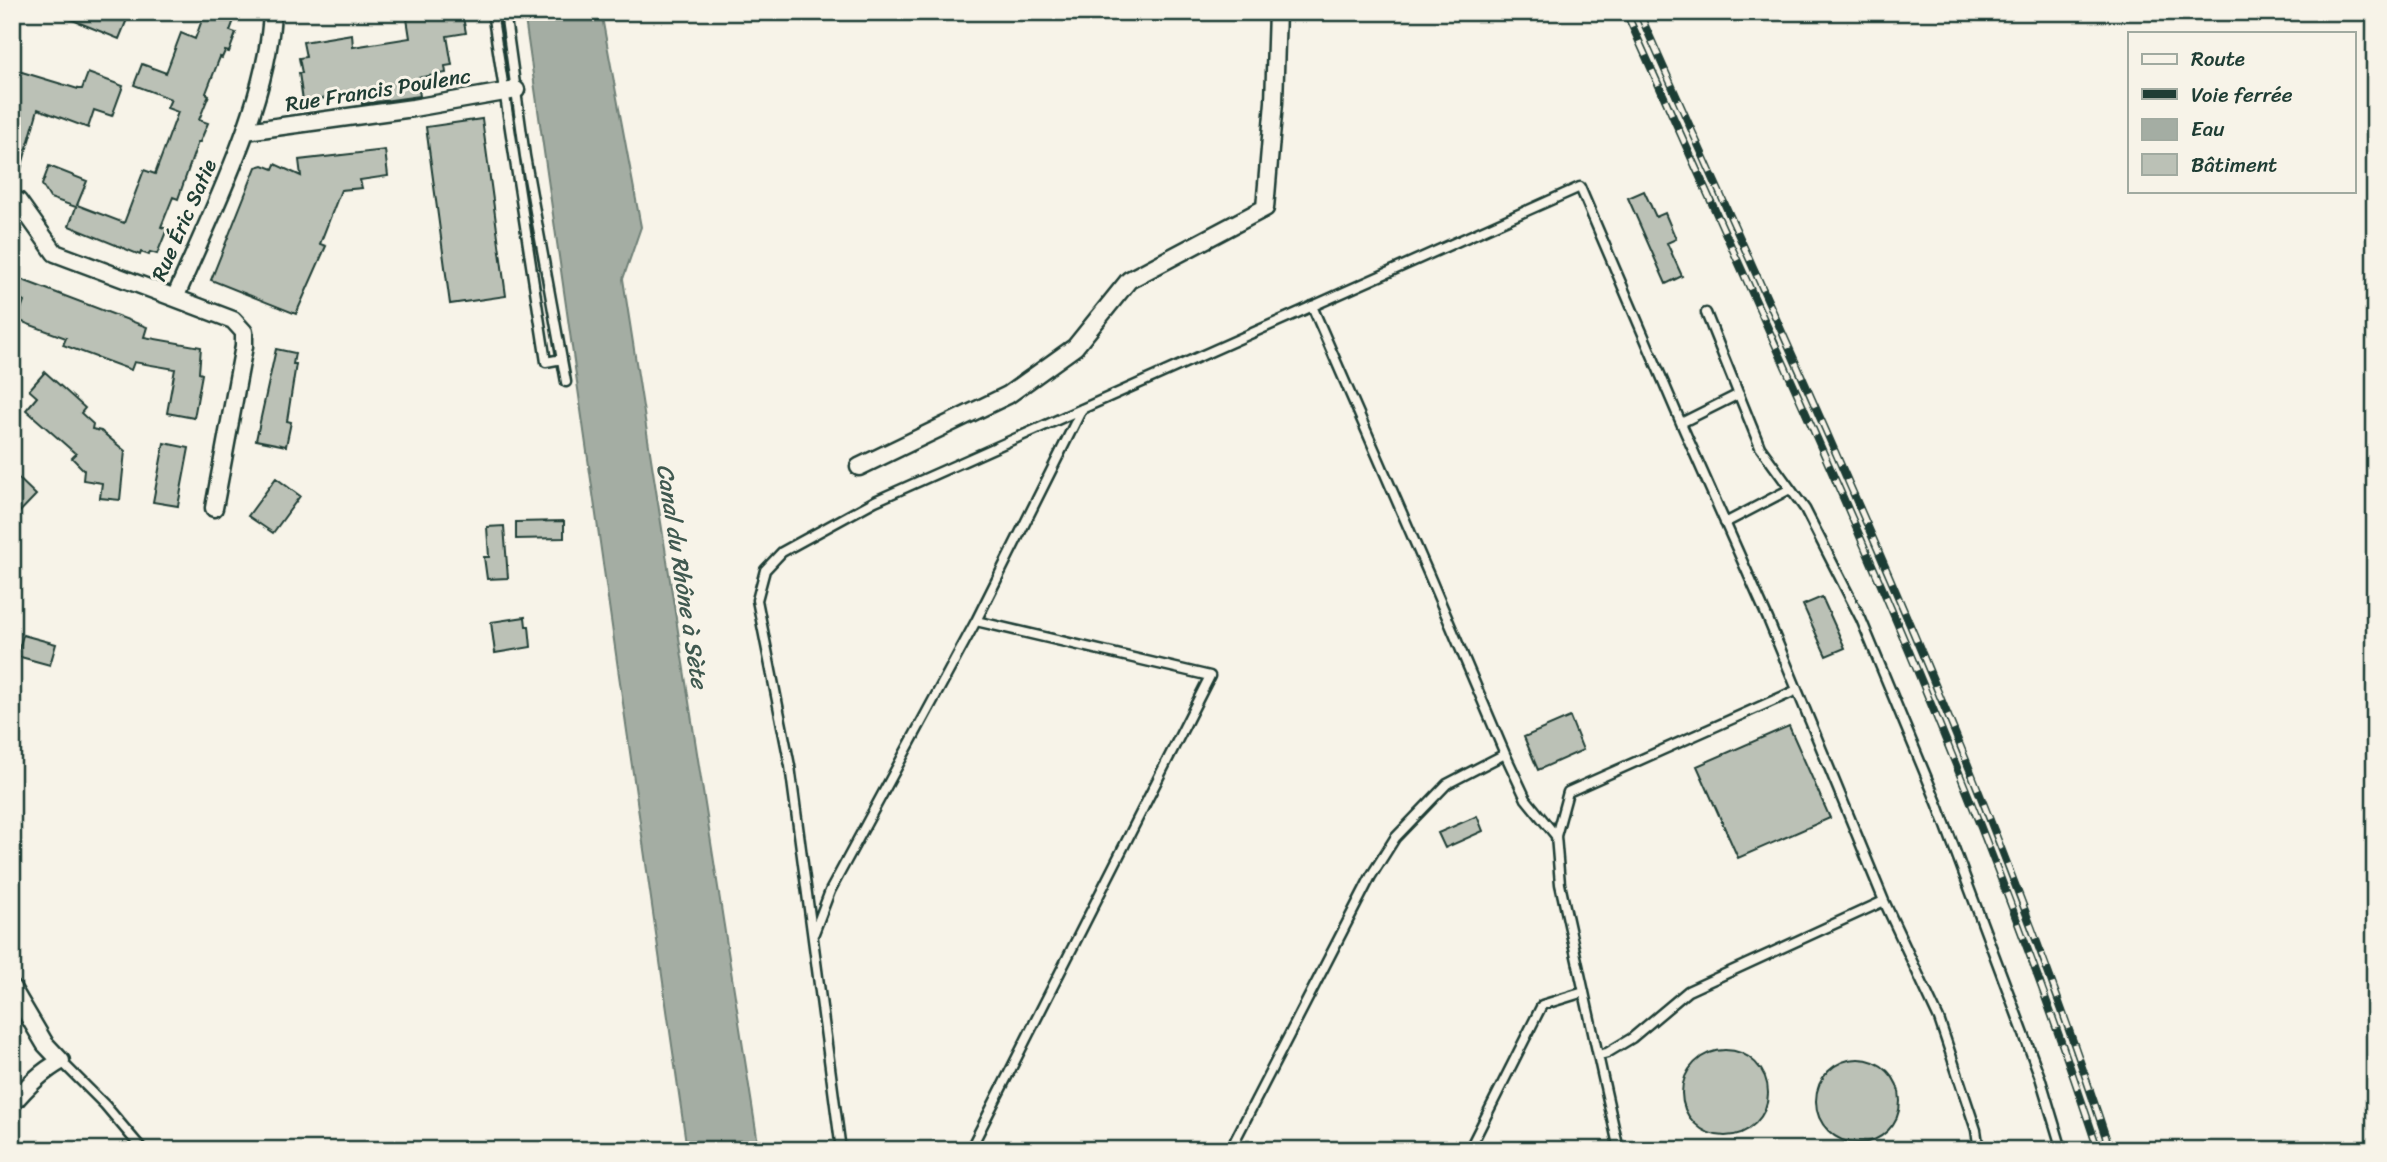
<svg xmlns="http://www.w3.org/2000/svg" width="2387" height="1162" font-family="Sriracha,sans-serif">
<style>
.water{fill:#a4ada3;stroke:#6f8077;stroke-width:2}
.building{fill:#bbc1b6;stroke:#1f3d34;stroke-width:2}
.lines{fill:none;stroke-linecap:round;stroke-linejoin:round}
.service-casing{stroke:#1f3d34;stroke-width:13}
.minor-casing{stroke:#1f3d34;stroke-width:21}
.service{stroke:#f7f3e8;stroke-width:8}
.minor{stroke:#f7f3e8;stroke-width:16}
.rail-casing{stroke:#1f3d34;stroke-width:8}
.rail{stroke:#f7f3e8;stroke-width:5;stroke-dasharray:16;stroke-linecap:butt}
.labels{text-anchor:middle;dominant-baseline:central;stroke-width:6;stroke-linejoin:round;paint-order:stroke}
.street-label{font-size:21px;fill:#1f3d34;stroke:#f7f3e8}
.water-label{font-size:23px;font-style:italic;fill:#405950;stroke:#f7f3e8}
</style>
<rect width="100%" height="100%" fill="#f7f3e8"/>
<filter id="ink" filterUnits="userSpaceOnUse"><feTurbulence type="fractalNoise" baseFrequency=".0143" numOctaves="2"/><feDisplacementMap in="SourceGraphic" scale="14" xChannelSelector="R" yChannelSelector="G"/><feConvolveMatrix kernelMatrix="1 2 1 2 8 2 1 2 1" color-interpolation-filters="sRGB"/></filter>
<g filter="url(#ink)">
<path class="water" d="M 524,12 L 601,12 L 641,227 L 623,279 L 759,1150 L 687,1150 Z"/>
<path class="building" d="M 53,12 L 130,12 L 119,39 Z
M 205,12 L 237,12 L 230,31 L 236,33 L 229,52 L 225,51 L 222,58 L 220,57 L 206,93 L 209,95 L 199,120 L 208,123 L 200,142 L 198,142 L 178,199 L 173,197 L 161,227 L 167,229 L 157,254 L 150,252 L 149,255 L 141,252 L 140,255 L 69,226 L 76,207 L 50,198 L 42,185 L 49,166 L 87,181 L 77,205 L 124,223 L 144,170 L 155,174 L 178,112 L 167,108 L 171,99 L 134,85 L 142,64 L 166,73 L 181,33 L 195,39 Z
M 406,12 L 462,12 L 466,33 L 447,36 L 452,65 L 445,66 L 446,73 L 417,78 L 420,96 L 362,104 L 361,94 L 303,101 L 299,73 L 302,73 L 299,58 L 306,57 L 303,42 L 352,34 L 353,47 L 410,38 Z
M 12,69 L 78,89 L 82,89 L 88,73 L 123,86 L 112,116 L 94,110 L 88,128 L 38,109 L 17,183 L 12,182 Z
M 482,119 L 506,296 L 450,304 L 426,127 Z
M 385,150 L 388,176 L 360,180 L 362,188 L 341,190 L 320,244 L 326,246 L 296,314 L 211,280 L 256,167 L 263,165 L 273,169 L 275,164 L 301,176 L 299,160 Z
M 1644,191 L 1656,217 L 1665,213 L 1676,239 L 1667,243 L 1682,276 L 1666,284 L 1628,198 Z
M 12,276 L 147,327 L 144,337 L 201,347 L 199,373 L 202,374 L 194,418 L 167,413 L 175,369 L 134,362 L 131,370 L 63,345 L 66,338 L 17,320 L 24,301 L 12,294 Z
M 276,349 L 295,353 L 293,364 L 296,364 L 287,421 L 291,422 L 286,446 L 256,440 Z
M 45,372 L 85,408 L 81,413 L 93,424 L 92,429 L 101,431 L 125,451 L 120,500 L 100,498 L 102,483 L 83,480 L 84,470 L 72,458 L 76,454 L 26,410 L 37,397 L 29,390 Z
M 164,443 L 189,448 L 178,506 L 153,502 Z
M 12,472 L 36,495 L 12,520 Z
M 276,478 L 300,496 L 273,533 L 248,516 Z
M 564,521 L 564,538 L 516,539 L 516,522 Z
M 504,526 L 508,578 L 487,579 L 484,557 L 489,557 L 487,527 Z
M 1822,597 L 1845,648 L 1826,656 L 1803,605 Z
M 525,617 L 526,626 L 529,626 L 531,647 L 495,653 L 491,622 Z
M 23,635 L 56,644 L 50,665 L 17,656 Z
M 1570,717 L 1583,750 L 1538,770 L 1524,737 Z
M 1789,726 L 1830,818 L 1738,858 L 1697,766 Z
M 1477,816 L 1483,831 L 1445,848 L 1438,833 Z
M1682 1093a43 43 0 1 1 86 0a43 43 0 1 1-86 0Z
M1816 1101a42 42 0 1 1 84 0a42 42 0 1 1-84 0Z"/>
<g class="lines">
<defs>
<path id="service" d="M 492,12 L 546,362 L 562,359
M 505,12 L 525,156 L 566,382
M 1312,306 L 1429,575 L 1505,754
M 1706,313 L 1760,447 L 1805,509 L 1861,619 L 1938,805 L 2040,1077 L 2062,1150
M 1681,423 L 1739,394
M 1725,523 L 1790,489
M 814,933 L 830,891 L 976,621 L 1082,409
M 1599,1055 L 1607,1053 L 1632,1038 L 1688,991 L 1884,901
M 61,1061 L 105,1105 L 143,1150
M 841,1150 L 790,766 L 757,600 L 765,570 L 782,552 L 875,501 L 1580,187 L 1681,423 L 1768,619 L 1884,901 L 1939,1019 L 1976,1130 L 1979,1150
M 970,1150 L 1210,676 L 976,621
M 1230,1150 L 1371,876 L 1395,838 L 1447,784 L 1505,754 L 1526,799 L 1556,836
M 1469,1150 L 1542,1005 L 1584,992
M 1619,1150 L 1560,884 L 1556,836 L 1568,792 L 1797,690"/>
<path id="minor" d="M 246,131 L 413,108 L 516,90
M 12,199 L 18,201 L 55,253 L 175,298 C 211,213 268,104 272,12
M 175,298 L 233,320 L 244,332 L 244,346 L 214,508
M 859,467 L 1008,395 L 1075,347 L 1129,280 L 1265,208 L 1274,102 L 1277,12
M 12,988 L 45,1044 L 61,1061 C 41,1072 27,1086 12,1104"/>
</defs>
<use href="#service" class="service-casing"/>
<use href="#minor" class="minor-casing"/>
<use href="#service" class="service"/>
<use href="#minor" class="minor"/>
<defs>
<path id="rail" d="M 1626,12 C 1793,387 1970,759 2098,1150
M 1639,12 C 1805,387 1982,759 2110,1150"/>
</defs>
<use href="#rail" class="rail-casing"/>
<use href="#rail" class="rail"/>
</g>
</g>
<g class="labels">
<g class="street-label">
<text transform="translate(378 90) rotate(-9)">Rue Francis Poulenc</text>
<text transform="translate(184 220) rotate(-66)">Rue Éric Satie</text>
</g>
<g class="water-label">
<text transform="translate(682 576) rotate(81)">Canal du Rhône à Sète</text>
</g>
</g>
<rect width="2387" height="1162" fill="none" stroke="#f7f3e8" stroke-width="42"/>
<rect x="21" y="21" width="2345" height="1120" fill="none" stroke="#1f3d34" stroke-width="2.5" filter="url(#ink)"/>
<rect x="2128" y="32" width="228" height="161" fill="#f7f3e8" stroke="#a1aaa0" stroke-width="2"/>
<rect x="2142" y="54" width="35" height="10" fill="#f7f3e8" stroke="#a1aaa0" stroke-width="2"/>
<text x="2191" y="66" font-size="21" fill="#1f3d34">Route</text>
<rect x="2142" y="89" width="35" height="10" fill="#1f3d34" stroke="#a1aaa0" stroke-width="2"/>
<text x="2191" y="102" font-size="21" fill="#1f3d34">Voie ferrée</text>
<rect x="2142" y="119" width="35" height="21" fill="#a4ada3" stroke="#a1aaa0" stroke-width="2"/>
<text x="2191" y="136" font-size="21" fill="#1f3d34">Eau</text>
<rect x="2142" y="154" width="35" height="21" fill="#bbc1b6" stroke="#a1aaa0" stroke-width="2"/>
<text x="2191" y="172" font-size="21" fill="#1f3d34">Bâtiment</text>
</svg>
